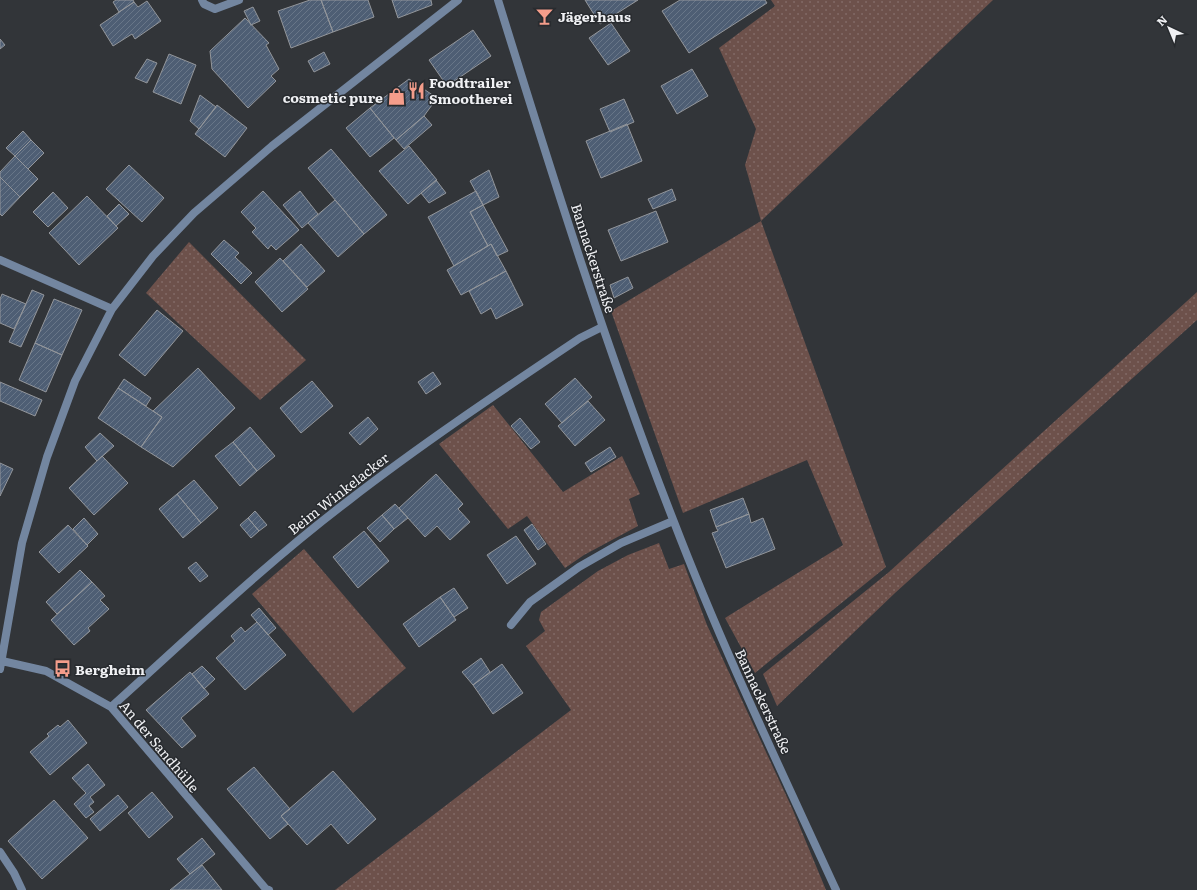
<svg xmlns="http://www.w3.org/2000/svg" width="1197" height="890" font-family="Literata,serif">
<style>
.grass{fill:url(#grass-dots)}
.building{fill:url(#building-hatch);stroke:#93969b}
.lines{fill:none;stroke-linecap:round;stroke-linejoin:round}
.lane{stroke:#7386a0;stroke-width:8}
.street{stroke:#7386a0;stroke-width:8}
.labels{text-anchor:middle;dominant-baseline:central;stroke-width:3;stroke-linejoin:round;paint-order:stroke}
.poi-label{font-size:14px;font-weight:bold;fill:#f0f1f4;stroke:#282b2f;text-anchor:start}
.street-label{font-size:14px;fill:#f0f1f4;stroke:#282b2f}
</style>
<defs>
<pattern id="grass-dots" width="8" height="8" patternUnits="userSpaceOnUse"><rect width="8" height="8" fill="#6d514b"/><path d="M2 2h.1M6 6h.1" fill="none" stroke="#826a66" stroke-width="1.8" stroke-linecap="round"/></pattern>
<pattern id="building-hatch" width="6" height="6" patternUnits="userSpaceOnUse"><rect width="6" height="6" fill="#4e5e74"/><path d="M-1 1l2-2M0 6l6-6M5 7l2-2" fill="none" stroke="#687688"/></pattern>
</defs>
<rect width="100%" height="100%" fill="#323539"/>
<path class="grass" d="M 771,0 L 993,0 L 761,221 L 886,567 L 755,673 L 725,618 L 843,545 L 807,460 L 683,513 L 611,311 L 761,221 L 745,165 L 756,129 L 719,48 L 775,6 Z
M 189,242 L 306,360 L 260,400 L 146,293 Z
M 1197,292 L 1197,320 L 895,593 L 777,706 L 763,674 L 889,572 Z
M 493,405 L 563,492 L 622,456 L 640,494 L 629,499 L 638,526 L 584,555 L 565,568 L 527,516 L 508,529 L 439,444 Z
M 659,543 L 669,569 L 684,564 L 707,625 L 792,808 L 826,890 L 335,890 L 571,710 L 526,646 L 545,631 L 539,620 L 541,612 L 598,571 L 628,555 Z
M 304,549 L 406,668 L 353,713 L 252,594 Z"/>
<path class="building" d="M 116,0 L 133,0 L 134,2 L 119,12 L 113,2 Z
M 310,0 L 321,0 L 333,32 L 291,48 L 278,11 Z
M 321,0 L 368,0 L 374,17 L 333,32 Z
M 392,0 L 431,0 L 432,5 L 398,18 Z
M 585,0 L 638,0 L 600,24 Z
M 680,0 L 765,0 L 767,3 L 689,53 L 662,11 Z
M 147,1 L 161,21 L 135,39 L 132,34 L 113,46 L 100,25 L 134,2 L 138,7 Z
M 253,7 L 260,21 L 251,25 L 244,11 Z
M 245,18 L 269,43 L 266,45 L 279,69 L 271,76 L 276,81 L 248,108 L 212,69 L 210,51 Z
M 611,23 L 630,51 L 608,65 L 589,38 Z
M 473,30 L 491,56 L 447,86 L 429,60 Z
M 0,39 L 5,45 L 0,49 Z
M 324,52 L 330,64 L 314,72 L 308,61 Z
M 169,54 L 196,65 L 181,104 L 153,92 Z
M 147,59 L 157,63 L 147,83 L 135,78 Z
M 692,69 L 708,96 L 677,114 L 661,86 Z
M 409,79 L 437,98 L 424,116 L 396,140 L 370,108 Z
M 200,95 L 216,107 L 199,129 L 190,121 Z
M 624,99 L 634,122 L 610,132 L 600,109 Z
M 217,105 L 247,128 L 225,157 L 195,134 Z
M 370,108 L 394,138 L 370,157 L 346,128 Z
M 424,116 L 432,125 L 404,149 L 396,140 Z
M 627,124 L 642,161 L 601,178 L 586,141 Z
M 23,131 L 31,140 L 15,156 L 6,148 Z
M 31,140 L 44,153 L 28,169 L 15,156 Z
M 409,146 L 437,180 L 408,204 L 379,171 Z
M 331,149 L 387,215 L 364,234 L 308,168 Z
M 15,156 L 38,179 L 20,197 L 0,177 L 0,172 Z
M 129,165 L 164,198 L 142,222 L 106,189 Z
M 489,170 L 499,197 L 483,205 L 470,181 Z
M 0,177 L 20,197 L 2,216 L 0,214 Z
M 436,180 L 446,193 L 429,203 L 421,193 Z
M 672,189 L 676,200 L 653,209 L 648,199 Z
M 263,191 L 299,230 L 276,250 L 271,245 L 268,249 L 252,232 L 256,228 L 241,212 Z
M 300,191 L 318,214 L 302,228 L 283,205 Z
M 476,191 L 483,205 L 470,212 L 488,246 L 454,266 L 428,217 Z
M 53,192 L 68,208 L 48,227 L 33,212 Z
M 87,196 L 118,228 L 79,265 L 49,233 Z
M 335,200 L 364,234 L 338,257 L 308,223 Z
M 119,204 L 129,214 L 116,226 L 107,216 Z
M 483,205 L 508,251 L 497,256 L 491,244 L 488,246 L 470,212 Z
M 656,211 L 668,242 L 621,261 L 608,230 Z
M 224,240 L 239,253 L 235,257 L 252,273 L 241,284 L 211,254 Z
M 301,244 L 325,271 L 307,287 L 283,261 Z
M 491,244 L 506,271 L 461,295 L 447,270 Z
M 280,258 L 308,289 L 282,312 L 255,282 Z
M 506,271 L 523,305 L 496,319 L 491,308 L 481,314 L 469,291 Z
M 628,277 L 633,288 L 614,298 L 610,285 Z
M 32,290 L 44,295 L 21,347 L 9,342 Z
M 2,294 L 26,304 L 14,329 L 0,323 L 0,299 Z
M 54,299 L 82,310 L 62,355 L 35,343 Z
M 157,310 L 183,331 L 145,376 L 119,355 Z
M 35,343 L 62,355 L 46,392 L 19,380 Z
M 198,368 L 235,408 L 173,467 L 141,447 L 162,417 L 153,411 Z
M 433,372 L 441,384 L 426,394 L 418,382 Z
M 575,378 L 592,397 L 562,423 L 545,404 Z
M 124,379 L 151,398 L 146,406 L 118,388 Z
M 312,381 L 333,406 L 301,433 L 280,408 Z
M 0,382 L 42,400 L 35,416 L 0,401 Z
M 118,388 L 162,417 L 141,447 L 98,418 Z
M 588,401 L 605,420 L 575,446 L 558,426 Z
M 368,417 L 378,429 L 360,445 L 349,433 Z
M 520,418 L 540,442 L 531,449 L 511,426 Z
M 250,427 L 275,456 L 257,471 L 233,442 Z
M 100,433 L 114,446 L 97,461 L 85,447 Z
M 233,442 L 257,471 L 240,486 L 215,456 Z
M 610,447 L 616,457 L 591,472 L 585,463 Z
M 102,456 L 128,483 L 94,515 L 69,488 Z
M 0,463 L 13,469 L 0,496 Z
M 436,474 L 463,504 L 458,509 L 470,522 L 450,540 L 437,526 L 425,537 L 399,508 Z
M 194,480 L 218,508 L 201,523 L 177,494 Z
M 177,494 L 201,523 L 183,538 L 159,509 Z
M 743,498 L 749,514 L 716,527 L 710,510 Z
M 395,504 L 408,518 L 394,529 L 382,515 Z
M 255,511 L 267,525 L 259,531 L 248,518 Z
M 749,514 L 751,523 L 763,518 L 775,549 L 726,568 L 712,533 L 718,531 L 716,527 Z
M 382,515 L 394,529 L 380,542 L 367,528 Z
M 84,518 L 98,534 L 87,545 L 73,529 Z
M 248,518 L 259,531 L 251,538 L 240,525 Z
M 532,524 L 546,544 L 538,550 L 524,530 Z
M 68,525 L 88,546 L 59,573 L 39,552 Z
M 364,531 L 389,561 L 358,588 L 333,557 Z
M 516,536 L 536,564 L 507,584 L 487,555 Z
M 196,562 L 208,576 L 200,582 L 188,568 Z
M 80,570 L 92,582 L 57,614 L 46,602 Z
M 92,582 L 105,596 L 100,600 L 109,609 L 88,628 L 90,631 L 74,645 L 51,620 Z
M 454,588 L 468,608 L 454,617 L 440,597 Z
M 440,597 L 456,620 L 419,647 L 403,624 Z
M 259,608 L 276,628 L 268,635 L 251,615 Z
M 257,622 L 286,655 L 245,690 L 216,658 L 235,641 L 231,636 L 241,627 L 245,632 Z
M 481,658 L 490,672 L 473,685 L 462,672 Z
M 502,664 L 523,693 L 493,714 L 473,685 Z
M 202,666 L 215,679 L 204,689 L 192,674 Z
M 190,672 L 209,694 L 181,718 L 196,736 L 182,748 L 146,710 Z
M 68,720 L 87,743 L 50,775 L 30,752 L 49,736 L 47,734 L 58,725 L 60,727 Z
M 88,764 L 105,785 L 90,797 L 94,802 L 89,806 L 94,812 L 86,818 L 74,804 L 86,793 L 72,778 Z
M 254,767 L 290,809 L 281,816 L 288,824 L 270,839 L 227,789 Z
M 333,771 L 376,819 L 348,844 L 331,824 L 307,845 L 281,816 Z
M 152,792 L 173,817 L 149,838 L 128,813 Z
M 118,795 L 128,807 L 100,831 L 90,819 Z
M 54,800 L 88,838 L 42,879 L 8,841 Z
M 202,838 L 215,854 L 190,874 L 177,859 Z
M 202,865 L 222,890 L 170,890 L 190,874 Z"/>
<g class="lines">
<path class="lane" d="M 0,852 L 14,873 L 22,890"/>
<path class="street" d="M 202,0 L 204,4 L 215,9 L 239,0
M 498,0 C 552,175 607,351 674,522 C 722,647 780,768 836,890
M 0,260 L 112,309
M 511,625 L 530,602 L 579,567 L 621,543 L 673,521
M 2,661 L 46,671 L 111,707 L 266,889 L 269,890
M 0,669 L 22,543 L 47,457 L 75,381 L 112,309 L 153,256 L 194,213 L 272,146 L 458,0
M 111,707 C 189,637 265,564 348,501 C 423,443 501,391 580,338 L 602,327"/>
</g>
<defs>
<symbol id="bar-bare" viewBox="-9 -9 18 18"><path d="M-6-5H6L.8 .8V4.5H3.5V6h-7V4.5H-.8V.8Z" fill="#f49d8b" stroke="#282b2f" stroke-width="2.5" paint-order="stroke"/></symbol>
<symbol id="restaurant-bare" viewBox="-9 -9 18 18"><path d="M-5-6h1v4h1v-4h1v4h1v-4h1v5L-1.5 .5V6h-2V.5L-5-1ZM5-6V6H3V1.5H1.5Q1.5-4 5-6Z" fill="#f49d8b" stroke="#282b2f" stroke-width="2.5" paint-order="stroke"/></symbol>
<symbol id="shop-bare" viewBox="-9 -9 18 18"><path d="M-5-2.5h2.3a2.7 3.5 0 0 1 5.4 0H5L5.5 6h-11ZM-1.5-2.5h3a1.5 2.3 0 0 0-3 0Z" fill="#f49d8b" stroke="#282b2f" stroke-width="2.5" paint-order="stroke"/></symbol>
<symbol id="bus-bare" viewBox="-9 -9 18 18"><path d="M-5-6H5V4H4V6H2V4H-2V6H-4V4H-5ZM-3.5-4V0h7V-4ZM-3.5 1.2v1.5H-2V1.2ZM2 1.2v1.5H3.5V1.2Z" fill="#f49d8b" stroke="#282b2f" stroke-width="2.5" paint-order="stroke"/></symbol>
</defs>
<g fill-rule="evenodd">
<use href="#bar-bare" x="532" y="4" width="25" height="25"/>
<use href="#restaurant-bare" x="404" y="78" width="25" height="25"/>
<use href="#shop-bare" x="384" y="84" width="25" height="25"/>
<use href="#bus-bare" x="50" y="656" width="25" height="25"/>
</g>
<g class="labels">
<g class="poi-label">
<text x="558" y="16">Jägerhaus</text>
<text x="429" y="82">Foodtrailer<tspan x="429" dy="16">Smootherei</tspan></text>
<text x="383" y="97" text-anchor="end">cosmetic pure</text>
<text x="75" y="669">Bergheim</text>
</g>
<g class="street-label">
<text transform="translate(594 258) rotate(72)">Bannackerstraße</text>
<text transform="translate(338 493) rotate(-38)">Beim Winkelacker</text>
<text transform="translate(764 701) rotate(65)">Bannackerstraße</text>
<text transform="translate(160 746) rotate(50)">An der Sandhülle</text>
</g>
</g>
<g transform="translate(1169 28) rotate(316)" stroke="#282b2f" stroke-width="3" paint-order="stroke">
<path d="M0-3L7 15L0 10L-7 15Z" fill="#f0f1f4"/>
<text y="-6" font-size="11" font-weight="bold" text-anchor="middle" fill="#f0f1f4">N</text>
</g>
</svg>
